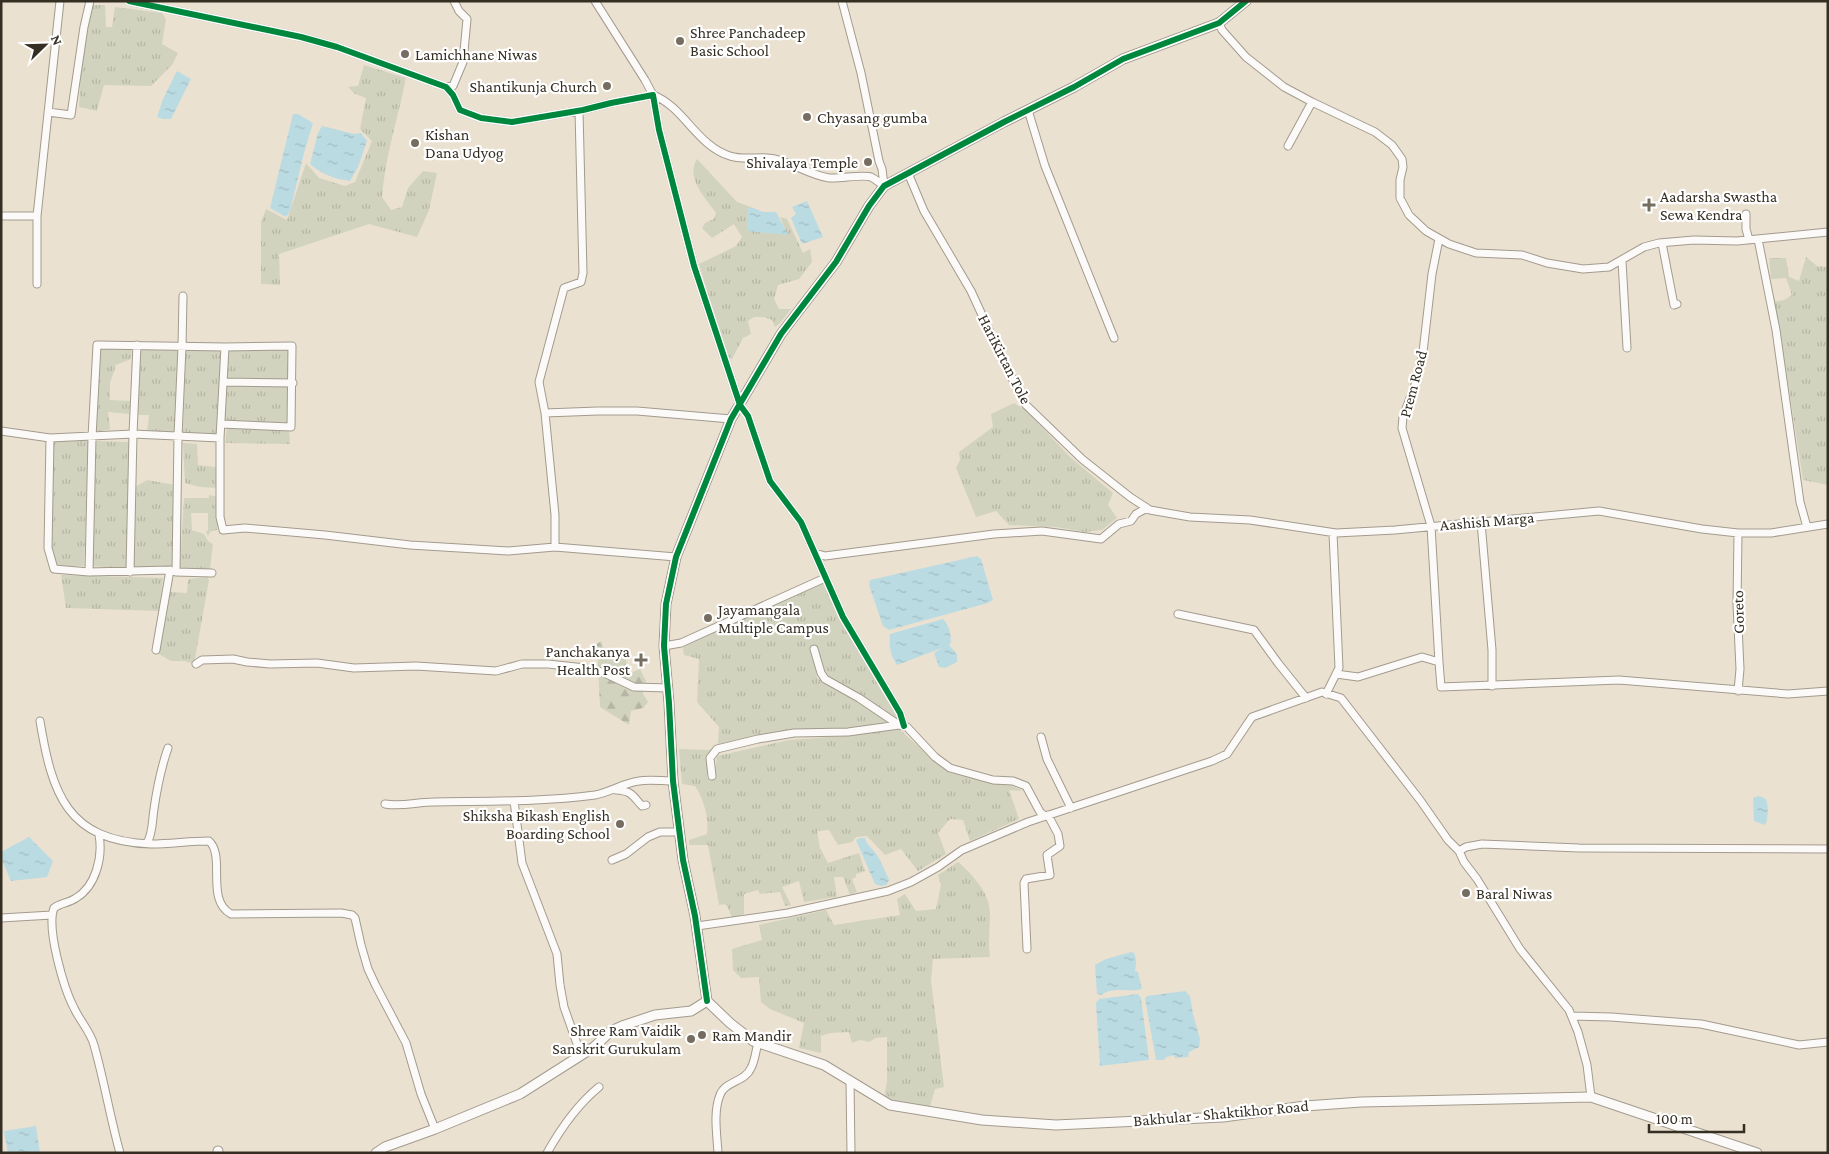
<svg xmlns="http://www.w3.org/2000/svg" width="1829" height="1154" font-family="'Crimson Pro',serif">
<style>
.grass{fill:url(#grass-tufts)}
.forest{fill:url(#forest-firs)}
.water{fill:url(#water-ripples)}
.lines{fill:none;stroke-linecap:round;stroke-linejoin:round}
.minor-casing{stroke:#a29b8e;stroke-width:9}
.tertiary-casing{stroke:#a29b8e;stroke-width:11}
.minor{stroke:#fcfaf8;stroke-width:7}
.tertiary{stroke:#fcfaf8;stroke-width:9}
.cycleway-casing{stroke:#fff;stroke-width:9}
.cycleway{stroke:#00873e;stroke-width:6}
.poi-dot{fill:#756d60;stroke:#fff;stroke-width:2}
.labels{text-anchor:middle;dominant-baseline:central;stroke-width:4.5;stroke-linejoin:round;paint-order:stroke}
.poi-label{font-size:16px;fill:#352e23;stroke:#fff;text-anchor:start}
.street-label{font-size:16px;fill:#352e23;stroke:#fff}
</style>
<defs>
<pattern id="grass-tufts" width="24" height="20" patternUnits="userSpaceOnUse" patternTransform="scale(1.25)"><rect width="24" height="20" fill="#d1d3be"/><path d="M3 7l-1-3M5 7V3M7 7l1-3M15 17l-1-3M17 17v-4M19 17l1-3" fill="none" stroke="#b4b5a3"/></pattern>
<pattern id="forest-firs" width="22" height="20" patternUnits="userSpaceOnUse" patternTransform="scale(1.25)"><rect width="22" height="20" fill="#d1d3be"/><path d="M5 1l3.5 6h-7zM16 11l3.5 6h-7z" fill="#b4b5a3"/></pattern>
<pattern id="water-ripples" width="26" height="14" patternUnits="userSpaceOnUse" patternTransform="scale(1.25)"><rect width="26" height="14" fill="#bbdbe3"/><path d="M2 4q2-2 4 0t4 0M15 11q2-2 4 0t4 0" fill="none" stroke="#a1bcc2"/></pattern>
</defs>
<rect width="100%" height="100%" fill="#ebe1d1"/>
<path class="grass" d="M 92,5 L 105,5 L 106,27 L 112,27 L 115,7 L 162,13 L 166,19 L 162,44 L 178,53 L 172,65 L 151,86 L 104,85 L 97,111 L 79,107 L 81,72 Z
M 364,65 L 406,78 C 398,118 385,157 382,197 L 391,210 L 402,207 L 408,188 L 423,171 L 437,173 L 429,210 L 417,237 L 369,224 L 279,254 L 280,285 L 261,284 L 261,222 L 266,209 L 287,220 L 306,163 L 319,178 L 345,186 L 355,182 L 372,141 L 360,129 L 366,98 L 355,94 L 348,87 L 358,86 Z
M 697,159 L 737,202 L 751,207 L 747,209 L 747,231 L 787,234 L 780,217 L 787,219 L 803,253 L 810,249 L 812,262 L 799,279 L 778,285 L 774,299 L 779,309 L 791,309 L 780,323 L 775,327 L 772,320 L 764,317 L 754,317 L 748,321 L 751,334 L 743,338 L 732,359 L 727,357 L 699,264 L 736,246 L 742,237 L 734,224 L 712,238 L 702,228 L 705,223 L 714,219 L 716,213 C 706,198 685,178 697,159 Z
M 1806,257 L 1817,266 L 1828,267 L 1828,485 L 1803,480 L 1786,370 L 1772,302 L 1784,300 L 1792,295 L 1786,278 L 1771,279 L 1769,258 L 1786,258 L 1789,277 L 1799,281 Z
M 100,347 L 132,348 L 131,359 L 116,365 L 110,383 L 110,400 L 130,401 L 129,414 L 108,412 L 110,429 L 96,432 Z
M 140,348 L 178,349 L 176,434 L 147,433 L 149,415 L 138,415 Z
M 185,348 L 222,349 L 219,436 L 183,434 Z
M 227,350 L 290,350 L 291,381 L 228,379 Z
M 226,383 L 291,385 L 290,425 L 222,422 Z
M 1014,403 L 1026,410 L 1070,457 L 1113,493 L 1108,505 L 1117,518 L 1102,530 L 1085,532 L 1056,527 L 1009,525 L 996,511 L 976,517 L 956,468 L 960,460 L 959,452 L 993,427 L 991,414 Z
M 227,427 L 289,429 L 290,444 L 225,443 Z
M 53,440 L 89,440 L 84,566 L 57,566 L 52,549 Z
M 96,441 L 129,442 L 128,569 L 92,566 Z
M 183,443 L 197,444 L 198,465 L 216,467 L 218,488 L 200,487 L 185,483 Z
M 147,480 L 175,485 L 173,569 L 167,566 L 134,569 L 135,487 Z
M 209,495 L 219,497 L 217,530 L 211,531 L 208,536 L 206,532 L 208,530 L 208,513 L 191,513 L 192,530 L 204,534 L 208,541 L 213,544 L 210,569 L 180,569 L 184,498 L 209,498 Z
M 61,575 L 163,578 L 159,611 L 66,608 Z
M 207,577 L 209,580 L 194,664 L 185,661 L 171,661 L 159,654 L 170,592 L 187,593 L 188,579 Z
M 824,582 L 898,713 L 900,723 L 825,675 L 816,647 L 811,646 L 817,678 L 894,724 L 849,730 L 794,731 L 718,746 L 707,757 L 707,778 L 714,779 L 717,756 L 789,740 L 843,736 L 898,728 L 947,772 L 987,782 L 1010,785 L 1023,791 L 1009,790 L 1019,819 L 970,841 L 963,820 L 950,819 L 938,833 L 946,854 L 918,871 L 901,849 L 885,855 L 867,836 L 856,837 L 852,842 L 838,845 L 829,830 L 817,831 L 820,848 L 828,863 L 859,853 L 865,871 L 856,874 L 856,877 L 852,879 L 857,892 L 850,895 L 843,877 L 834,877 L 837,897 L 804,902 L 799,881 L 782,887 L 791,905 L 785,906 L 780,892 L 760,894 L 758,890 L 744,894 L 744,914 L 733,919 L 726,904 L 719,905 L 708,845 L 689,845 L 689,840 L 707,834 C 709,818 704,800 695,786 L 682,784 L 679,749 L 709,750 L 718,744 L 719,727 L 697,702 L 699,659 L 684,655 L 683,647 Z
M 958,862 C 973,875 990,893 990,914 C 990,929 988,941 990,957 L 933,959 L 931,980 L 944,1087 L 935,1089 L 930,1106 L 904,1105 L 884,1097 L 887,1082 L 887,1037 L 876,1038 L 869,1042 L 860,1040 L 852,1043 L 849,1032 L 830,1033 L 821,1036 L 821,1053 L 799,1048 L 804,1023 L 770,1009 L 761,1002 L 759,977 L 741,978 L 733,970 L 732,949 L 762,940 L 759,925 L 826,910 L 834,925 L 900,915 L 897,899 L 905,894 L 916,911 L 936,909 L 941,885 L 938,875 Z"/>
<path class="forest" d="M 601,641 L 605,652 L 619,652 L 621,656 L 626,658 L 627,671 L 631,673 L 640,669 L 646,681 L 643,694 L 648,702 L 643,708 L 631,711 L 629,725 L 600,707 L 597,644 Z"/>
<path class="water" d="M 177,71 L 191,79 L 171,119 L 163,119 L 157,117 L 163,99 Z
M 293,114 L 298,114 L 313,123 L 304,153 L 290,211 L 286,217 L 270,208 Z
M 322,126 L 354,134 L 361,133 L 367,141 L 358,167 L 350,181 C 335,179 321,174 310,164 L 318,133 Z
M 807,201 L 823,237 L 802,244 L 791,218 L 796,214 L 792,207 Z
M 751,207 L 763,212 L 776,212 L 788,235 L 747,231 L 747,209 Z
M 977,556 L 981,559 L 993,600 L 988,603 L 889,630 L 883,626 L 869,585 L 870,580 Z
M 943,619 C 949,624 951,635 951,642 L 949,645 L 957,654 L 957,662 L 945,668 L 939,667 L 934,653 L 942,648 L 897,665 C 890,655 889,646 890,634 Z
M 1758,796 C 1761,797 1764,797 1766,800 C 1769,805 1768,821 1765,825 L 1754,821 L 1753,798 Z
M 29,837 L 53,861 L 47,877 L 11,881 L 1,858 L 1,852 Z
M 860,838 L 865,838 C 867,845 870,846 874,851 C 880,858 885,871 889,880 L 886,885 L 881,886 L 875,884 L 856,840 Z
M 1131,952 L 1134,953 C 1137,959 1136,965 1135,971 L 1138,972 L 1142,989 C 1130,993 1111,986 1102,995 L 1097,994 L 1095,965 L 1106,959 Z
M 1185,991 L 1190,996 L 1193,1014 L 1200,1039 L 1199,1047 L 1189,1052 L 1188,1057 L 1175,1058 L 1174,1055 L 1166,1057 L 1164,1060 L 1156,1060 L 1145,998 L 1147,996 Z
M 1138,994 L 1141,998 L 1149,1060 L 1100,1066 L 1096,1003 L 1099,999 Z
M 36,1126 L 40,1153 L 8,1153 L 4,1131 Z"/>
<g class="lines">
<defs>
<path id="minor" d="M 129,1 L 301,37 L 337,47 L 446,87 L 453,95 L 460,110 L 481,118 L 512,122 L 583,110 L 611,103 L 653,95 L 659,130 L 694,266 L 740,405 L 748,416 L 770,481 L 801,522 L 843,617 L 900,713 L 904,726
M 595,1 L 645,80 L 653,95 C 684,107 697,146 730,156 C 741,160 756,157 768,158 C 787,159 808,175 829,178 C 840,179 863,174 871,177 C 875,179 880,183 884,186
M 842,1 L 861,73 L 879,161 L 882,169 L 884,186
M 1219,23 L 1222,30 L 1246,57 L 1284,87 L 1312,102 L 1375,132 L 1392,145 L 1402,159 L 1403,167 L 1400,180 L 1400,198 L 1409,215 L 1426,231 L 1449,244 L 1476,253 L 1522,255 L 1547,263 L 1583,269 L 1609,267 L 1644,247 L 1659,243 L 1694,240 L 1737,241 L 1828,232
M 446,87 L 453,86 L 463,62 L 467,19 L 459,11 L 454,1
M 1028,110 L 1045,166 L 1114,338
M 579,111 L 583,273 L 581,282 L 564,288 L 539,382 L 545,413 L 598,411 L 637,411 L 731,419
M 48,112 L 71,115 L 84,27 L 90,1
M 1288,146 L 1312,102
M 908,173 L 924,211 L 971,291 L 1005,365 L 1026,405 L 1082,459 L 1130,497 L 1150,510 L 1190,517 L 1250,520 L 1336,533 L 1395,530 L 1599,511 L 1702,529 L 1738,533 L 1771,533 L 1828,524
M 1746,214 L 1746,229 L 1749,240
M 1,216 L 37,216 L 60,1
M 37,216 L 37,284
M 1758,239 L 1776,330 L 1800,502 L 1807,527
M 1662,243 L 1674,305 L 1677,304
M 1622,261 L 1627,348
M 224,382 L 293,383
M 545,413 L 555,515 L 555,547 L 676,557
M 1,431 L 50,438 L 133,434 L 220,438 L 220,517 L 223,530 L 245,528 L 325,535 L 410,545 L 508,551 L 555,547
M 50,438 L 48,548 L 54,569 L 89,572 L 170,570 L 176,572 L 212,573
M 220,438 L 225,347
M 1481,522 L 1492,650 L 1492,686
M 815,553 L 825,556 L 994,534 L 1042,531 L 1101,539 L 1119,524 L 1131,521 L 1136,514 L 1147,508
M 89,572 L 92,437 L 97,345 L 225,347 L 292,346 L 291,427 L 221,424
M 130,572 L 133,434 L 137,345
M 176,572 L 178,436 L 182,347 L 183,296
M 1178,614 L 1254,630 L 1278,663 L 1306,698
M 664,646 L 681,643 L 825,578
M 814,649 L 821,673 L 825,679 L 859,698 L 899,725
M 156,650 L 170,570
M 1439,662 L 1431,526 L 1402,428 L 1403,417 L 1416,382 L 1423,352 L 1432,274 L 1439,239
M 196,664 L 202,660 L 233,659 L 247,662 L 270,664 L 317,663 L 354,668 L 416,666 L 496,671 L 522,664 L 548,664 L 585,668 L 602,672 L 634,687 L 668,688
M 1336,674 L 1358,677 L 1422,657 L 1439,662 L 1441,687 L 1619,680 L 1788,694 L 1828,691
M 1738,691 L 1740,669 L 1737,604 L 1738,533
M 1326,694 L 1339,668 L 1333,533
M 40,721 C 52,794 67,841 151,844 C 171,844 189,841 209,841 C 226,856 205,900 231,914 L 341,913 L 352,915 L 355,918 L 361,945 L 368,969 L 376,986 L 406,1043 L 421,1094 L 435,1129
M 1041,737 L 1047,759 L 1071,808
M 712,776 L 710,758 L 717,749 L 758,739 L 794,733 L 848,732 L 899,725 L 907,727 L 935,757 L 950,768 L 993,780 L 1013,781 L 1026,786 L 1040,812 L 1045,816
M 616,790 C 632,791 632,795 642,806 L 646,805
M 514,801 L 522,863 L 557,954 L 560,985 L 564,1007 L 581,1055
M 385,804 C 402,807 417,802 434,802 C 488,801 542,802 595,795 C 611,792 623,783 639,781 C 649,779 662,781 673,781
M 99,835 C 103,857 96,886 76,898 C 69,903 60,903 54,908 C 46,928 64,989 74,1008 C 80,1021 90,1031 94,1045 C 104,1080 110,1117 120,1153
M 147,843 C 153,833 152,821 154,809 C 157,788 161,768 168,748
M 1459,851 L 1466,847 L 1482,844 L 1579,848 L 1828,849
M 612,860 L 626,854 L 648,837 L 660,832 L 680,832
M 1,918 L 52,915
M 697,926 L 788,913 L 888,891 L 911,882 L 938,867 L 962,850 L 1028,822 L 1212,761 L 1227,754 L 1252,717 L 1322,692 L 1341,698 L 1420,800 L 1448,840 L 1459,851 L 1464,862 L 1477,879 L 1520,949 L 1569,1010 L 1578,1032 L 1587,1065 L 1591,1097
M 1027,949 L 1024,883 L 1026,879 L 1050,875 L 1047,855 L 1060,846 L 1058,834 L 1048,815
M 1572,1016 L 1611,1017 L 1701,1024 L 1799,1045 L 1828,1042
M 850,1081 L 851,1153
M 547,1153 C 561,1128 577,1105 599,1087
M 718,1153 C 717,1135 713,1112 720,1095 C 725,1081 745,1082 751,1068 C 755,1061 756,1050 758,1042"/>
<path id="tertiary" d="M 707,1001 L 695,916 L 683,860 L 673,781 L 669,703 L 664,646 L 666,604 L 676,557 L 731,419 L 781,334 L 836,262 L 869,206 L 884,186 L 1004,122 L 1074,87 L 1123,59 L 1219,23 L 1246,1
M 707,1001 L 730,1023 L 753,1041 L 824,1065 L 890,1105 L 982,1120 L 1056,1125 L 1223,1117 L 1305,1106 L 1361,1102 L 1591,1097 L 1757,1153
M 218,1151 L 218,1153
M 376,1153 L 385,1147 L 435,1129 L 520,1094 L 594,1047 L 611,1031 L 622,1026 L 655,1015 L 691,1011 L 707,1001"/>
</defs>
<use href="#minor" class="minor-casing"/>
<use href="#tertiary" class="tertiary-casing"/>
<use href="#minor" class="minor"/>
<use href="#tertiary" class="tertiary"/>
<defs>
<path id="cycleway" d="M 129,1 L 301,37 L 337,47 L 446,87 L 453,95 L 460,110 L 481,118 L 512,122 L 583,110 L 611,103 L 653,95 L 659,130 L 694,266 L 740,405 L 748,416 L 770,481 L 801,522 L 843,617 L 900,713 L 904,726
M 707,1001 L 695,916 L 683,860 L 673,781 L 669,703 L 664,646 L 666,604 L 676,557 L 731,419 L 781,334 L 836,262 L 869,206 L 884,186 L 1004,122 L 1074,87 L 1123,59 L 1219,23 L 1246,1"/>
</defs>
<use href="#cycleway" class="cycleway-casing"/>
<use href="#cycleway" class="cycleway"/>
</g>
<g class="poi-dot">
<circle cx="680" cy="41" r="5"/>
<circle cx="405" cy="54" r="5"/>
<circle cx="607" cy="86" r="5"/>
<circle cx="807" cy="117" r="5"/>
<circle cx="415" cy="143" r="5"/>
<circle cx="868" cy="162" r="5"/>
<path d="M1646.5 197.5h5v5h5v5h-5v5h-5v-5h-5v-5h5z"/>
<circle cx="708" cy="618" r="5"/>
<path d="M638.5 652.5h5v5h5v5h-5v5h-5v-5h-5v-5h5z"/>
<circle cx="620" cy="824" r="5"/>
<circle cx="1466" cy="893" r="5"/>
<circle cx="702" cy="1035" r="5"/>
<circle cx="691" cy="1039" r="5"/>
</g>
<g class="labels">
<g class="poi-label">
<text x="690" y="32">Shree Panchadeep<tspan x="690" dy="18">Basic School</tspan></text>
<text x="415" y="54">Lamichhane Niwas</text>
<text x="597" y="86" text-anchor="end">Shantikunja Church</text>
<text x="817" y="117">Chyasang gumba</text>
<text x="425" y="134">Kishan<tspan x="425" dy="18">Dana Udyog</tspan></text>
<text x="858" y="162" text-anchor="end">Shivalaya Temple</text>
<text x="1660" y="196">Aadarsha Swastha<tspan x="1660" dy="18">Sewa Kendra</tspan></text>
<text x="718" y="609">Jayamangala<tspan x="718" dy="18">Multiple Campus</tspan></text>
<text x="630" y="651" text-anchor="end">Panchakanya<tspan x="630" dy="18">Health Post</tspan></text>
<text x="610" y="815" text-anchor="end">Shiksha Bikash English<tspan x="610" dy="18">Boarding School</tspan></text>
<text x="1476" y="893">Baral Niwas</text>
<text x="681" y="1030" text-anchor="end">Shree Ram Vaidik<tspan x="681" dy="18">Sanskrit Gurukulam</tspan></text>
<text x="712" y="1035">Ram Mandir</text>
</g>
<g class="street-label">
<text transform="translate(1005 359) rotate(63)">HariKirtan Tole</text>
<text transform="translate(1413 384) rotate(-75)">Prem Road</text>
<text transform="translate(1487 521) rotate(-5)">Aashish Marga</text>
<text transform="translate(1738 612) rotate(-91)">Goreto</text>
<text transform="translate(1221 1113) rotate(-5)">Bakhular - Shaktikhor Road</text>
</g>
</g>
<rect width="1829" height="1154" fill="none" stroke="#352e23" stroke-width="5"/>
<g transform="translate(45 45) rotate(67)" stroke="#ffffff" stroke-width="4" paint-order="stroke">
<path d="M0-4L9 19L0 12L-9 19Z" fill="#352e23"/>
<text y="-8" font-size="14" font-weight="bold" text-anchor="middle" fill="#352e23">N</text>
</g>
<path d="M1649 1124v8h95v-8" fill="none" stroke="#352e23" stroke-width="2.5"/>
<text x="1656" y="1124" font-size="15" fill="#352e23" stroke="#ffffff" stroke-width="4" paint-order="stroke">100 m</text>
</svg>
